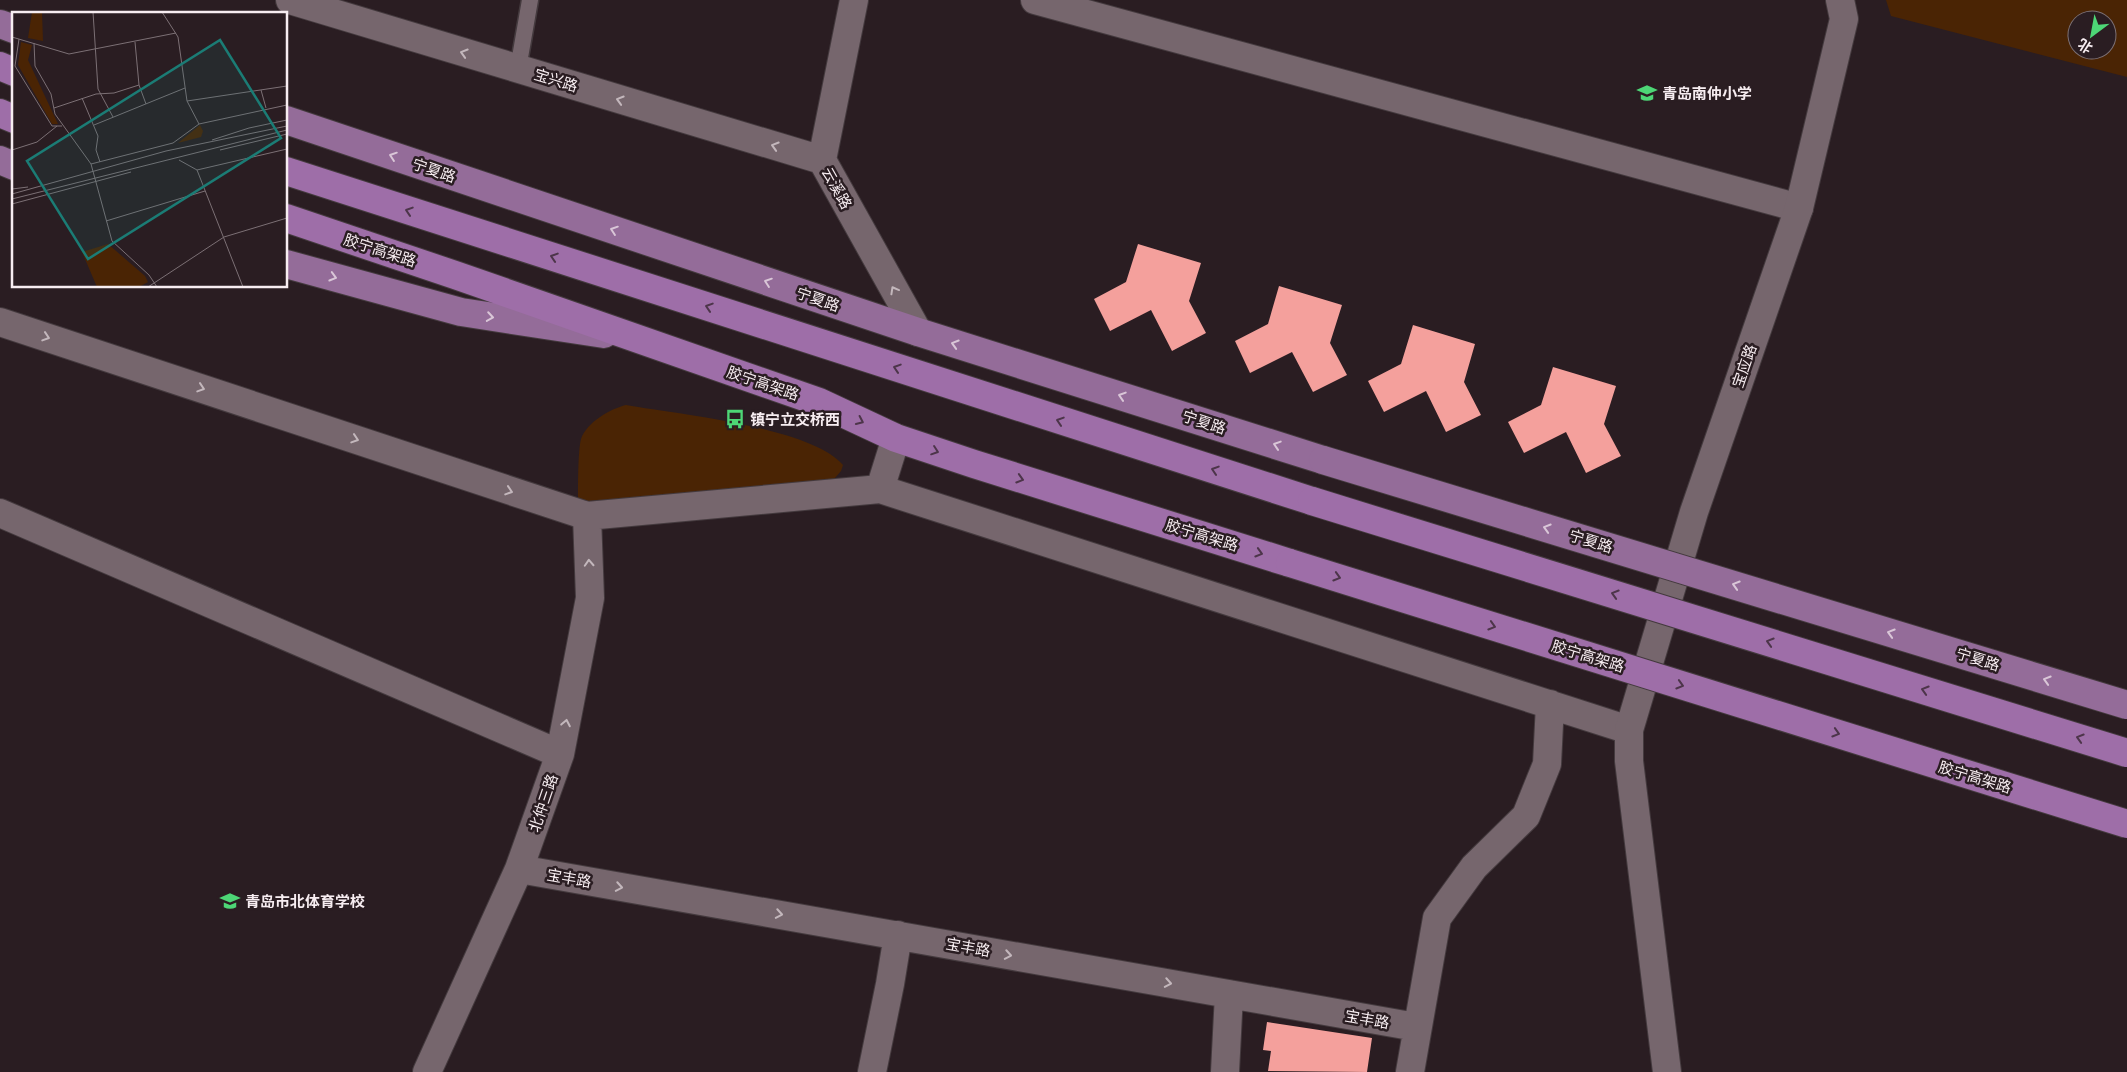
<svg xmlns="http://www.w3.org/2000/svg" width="2127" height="1072" font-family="'PT Sans','Noto Sans SC',sans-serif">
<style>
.green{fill:#4a2404;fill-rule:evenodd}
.building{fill:#f4a09c}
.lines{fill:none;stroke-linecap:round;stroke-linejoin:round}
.service-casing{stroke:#443a3e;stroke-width:19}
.minor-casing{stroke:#443a3e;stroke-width:30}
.tertiary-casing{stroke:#443a3e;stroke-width:30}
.primary-casing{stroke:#443a3e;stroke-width:30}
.trunk-casing{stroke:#443a3e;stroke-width:30}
.service{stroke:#76666d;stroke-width:16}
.minor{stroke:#76666d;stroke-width:28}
.tertiary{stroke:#76666d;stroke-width:28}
.primary{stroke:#946c99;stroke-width:28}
.trunk{stroke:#9e6ea8;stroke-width:28}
.primary-bridge-casing{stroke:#443a3e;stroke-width:30;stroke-linecap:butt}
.trunk-bridge-casing{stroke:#443a3e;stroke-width:30;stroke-linecap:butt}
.primary-bridge{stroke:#946c99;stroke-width:28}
.trunk-bridge{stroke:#9e6ea8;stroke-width:28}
.oneway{stroke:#c3b7bc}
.oneway2{stroke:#d9c6d7}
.oneway3{stroke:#4d354a}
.labels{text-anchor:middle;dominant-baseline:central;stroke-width:5;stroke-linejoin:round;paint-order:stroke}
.street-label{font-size:15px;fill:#f7edf1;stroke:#2a1d22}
.poi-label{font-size:15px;font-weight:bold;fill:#f7edf1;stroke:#2a1d22;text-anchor:start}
.inset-road{fill:none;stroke:#7c7075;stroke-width:1}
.view{fill:#1b7c75;fill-opacity:0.15;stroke:#1b7c75;stroke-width:2.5}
.inset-edge{fill:none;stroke:#f7edf1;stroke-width:2.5}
</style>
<rect width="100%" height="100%" fill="#2a1d22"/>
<path class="green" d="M 1886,0 L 2127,0 L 2127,77 L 1891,16 ZM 2077,20 L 2107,20 L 2107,50 L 2077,50 Z
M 626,405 C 676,414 811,427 843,465 L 841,471 L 835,478 L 827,483 L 588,501 L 578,498 C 578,485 578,450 581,439 C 587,422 610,409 626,405 Z"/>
<path class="building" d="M 1138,244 L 1201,263 L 1189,301 L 1206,333 L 1172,351 L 1151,310 L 1110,331 L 1094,299 L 1126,282 Z
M 1279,286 L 1342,305 L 1330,343 L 1347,375 L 1313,392 L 1292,352 L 1250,373 L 1235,341 L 1268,324 Z
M 1413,325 L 1475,344 L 1464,382 L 1481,415 L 1446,432 L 1426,391 L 1384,412 L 1368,381 L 1401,364 Z
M 1553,367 L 1616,386 L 1604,424 L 1621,456 L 1586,473 L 1566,432 L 1524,453 L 1508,422 L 1541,405 Z
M 1267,1022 L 1372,1038 L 1367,1072 L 1268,1071 L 1271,1051 L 1263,1050 Z"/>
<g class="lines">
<defs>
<path id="service" d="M 518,69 L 530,0"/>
<path id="minor" d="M 290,0 L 822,160
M 854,0 L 822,160 L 918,332
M 1035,0 L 1799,208
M 0,322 L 587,516 L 880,489 L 1629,730
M 880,489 L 896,438
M 0,513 L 560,754
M 519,869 L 1416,1027
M 427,1072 L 519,869 L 560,754 L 590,598 L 587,516
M 872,1072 L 890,984 L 898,935
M 1225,1072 L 1229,994
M 1410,1072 L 1437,918 L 1474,867 L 1526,816 L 1547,764 L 1550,704"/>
<path id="tertiary" d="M 1667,1072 L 1629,761 L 1629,730 L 1694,512 L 1799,208 L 1844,19 L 1840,0"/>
<path id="primary" d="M 0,24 L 14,29
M 286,120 L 918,332 L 1323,460
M 0,160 L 14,166
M 286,264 L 461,312 L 604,334"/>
<path id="trunk" d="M 0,66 L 14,72
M 0,113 L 14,119
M 286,171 L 1312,501
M 286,218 L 455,275 L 819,402 L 896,438 L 974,464 L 1290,563"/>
</defs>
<use href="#service" class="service-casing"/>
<use href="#minor" class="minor-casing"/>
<use href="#tertiary" class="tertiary-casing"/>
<use href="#primary" class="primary-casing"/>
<use href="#trunk" class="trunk-casing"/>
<use href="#service" class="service"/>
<use href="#minor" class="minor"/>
<use href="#tertiary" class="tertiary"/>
<use href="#primary" class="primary"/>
<use href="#trunk" class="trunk"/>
<defs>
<path id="primary-bridge" d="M 1323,460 L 2127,705"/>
<path id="trunk-bridge" d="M 1312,501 L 2127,753
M 1290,563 L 2127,824"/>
</defs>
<use href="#primary-bridge" class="primary-bridge-casing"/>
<use href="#trunk-bridge" class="trunk-bridge-casing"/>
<use href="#primary-bridge" class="primary-bridge"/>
<use href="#trunk-bridge" class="trunk-bridge"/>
</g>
<defs><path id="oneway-chevron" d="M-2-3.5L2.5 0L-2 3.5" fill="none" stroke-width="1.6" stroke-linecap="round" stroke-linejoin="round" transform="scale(1.25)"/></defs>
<g class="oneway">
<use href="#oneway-chevron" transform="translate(464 53) rotate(-163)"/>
<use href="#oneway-chevron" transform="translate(620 100) rotate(-163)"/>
<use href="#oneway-chevron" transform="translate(775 146) rotate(-163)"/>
<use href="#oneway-chevron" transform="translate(894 290) rotate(-119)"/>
<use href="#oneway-chevron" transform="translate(46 337) rotate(18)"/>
<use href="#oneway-chevron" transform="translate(201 388) rotate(18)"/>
<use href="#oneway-chevron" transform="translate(355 439) rotate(18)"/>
<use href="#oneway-chevron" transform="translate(509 491) rotate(18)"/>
<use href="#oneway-chevron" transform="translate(589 563) rotate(-93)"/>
<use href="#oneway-chevron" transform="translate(566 723) rotate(-79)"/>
<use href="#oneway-chevron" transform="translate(619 887) rotate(10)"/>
<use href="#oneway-chevron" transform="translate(779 914) rotate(10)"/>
<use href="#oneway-chevron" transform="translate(1008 955) rotate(10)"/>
<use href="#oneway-chevron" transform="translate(1168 983) rotate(10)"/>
</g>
<g class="oneway2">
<use href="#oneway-chevron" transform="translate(393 156) rotate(-161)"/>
<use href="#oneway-chevron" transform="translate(614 230) rotate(-161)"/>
<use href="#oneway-chevron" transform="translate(333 277) rotate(16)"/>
<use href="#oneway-chevron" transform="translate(768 282) rotate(-161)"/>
<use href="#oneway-chevron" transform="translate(490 317) rotate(9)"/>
<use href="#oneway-chevron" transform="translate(955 344) rotate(-163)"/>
<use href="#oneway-chevron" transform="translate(1122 396) rotate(-162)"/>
<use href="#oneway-chevron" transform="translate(1277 445) rotate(-162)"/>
<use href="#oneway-chevron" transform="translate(1547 528) rotate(-163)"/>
<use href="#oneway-chevron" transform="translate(1736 585) rotate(-163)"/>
<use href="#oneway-chevron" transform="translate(1891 633) rotate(-163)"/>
<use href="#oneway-chevron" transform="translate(2047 680) rotate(-163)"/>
</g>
<g class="oneway3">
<use href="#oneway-chevron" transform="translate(409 211) rotate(-162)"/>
<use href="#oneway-chevron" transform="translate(554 257) rotate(-162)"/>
<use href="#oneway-chevron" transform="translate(709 307) rotate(-162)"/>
<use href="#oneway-chevron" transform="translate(897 368) rotate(-162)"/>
<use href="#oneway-chevron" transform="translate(860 421) rotate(25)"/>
<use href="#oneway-chevron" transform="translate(1060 421) rotate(-162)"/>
<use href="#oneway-chevron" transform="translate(935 451) rotate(19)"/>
<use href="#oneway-chevron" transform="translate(1215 470) rotate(-162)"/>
<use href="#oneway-chevron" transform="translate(1020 479) rotate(17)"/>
<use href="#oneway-chevron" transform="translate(1259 553) rotate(17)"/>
<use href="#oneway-chevron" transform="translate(1337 577) rotate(17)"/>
<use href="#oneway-chevron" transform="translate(1615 594) rotate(-163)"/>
<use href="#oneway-chevron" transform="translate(1492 626) rotate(17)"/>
<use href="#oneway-chevron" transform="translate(1770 642) rotate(-163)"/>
<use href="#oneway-chevron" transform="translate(1680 685) rotate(17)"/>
<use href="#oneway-chevron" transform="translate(1925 690) rotate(-163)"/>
<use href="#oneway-chevron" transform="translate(1836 733) rotate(17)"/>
<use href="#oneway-chevron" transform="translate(2080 738) rotate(-163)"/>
</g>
<defs>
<symbol id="school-bare" viewBox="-9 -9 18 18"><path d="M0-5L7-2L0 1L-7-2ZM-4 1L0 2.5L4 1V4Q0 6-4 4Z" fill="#4dd676" stroke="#2a1d22" stroke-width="2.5" paint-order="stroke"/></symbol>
<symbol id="bus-bare" viewBox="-9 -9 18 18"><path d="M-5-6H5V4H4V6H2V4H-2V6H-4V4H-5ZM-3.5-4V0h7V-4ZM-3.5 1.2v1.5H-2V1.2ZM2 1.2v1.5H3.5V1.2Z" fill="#4dd676" stroke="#2a1d22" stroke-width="2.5" paint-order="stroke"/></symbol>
</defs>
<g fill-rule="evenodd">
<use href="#school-bare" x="1633" y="79" width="28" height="28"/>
<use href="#bus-bare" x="721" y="405" width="28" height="28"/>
<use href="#school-bare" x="216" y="887" width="28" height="28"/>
</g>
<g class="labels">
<g class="street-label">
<text transform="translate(556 80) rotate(17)">宝兴路</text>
<text transform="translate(434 170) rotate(19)">宁夏路</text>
<text transform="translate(837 188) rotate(61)">云溪路</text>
<text transform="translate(380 250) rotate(18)">胶宁高架路</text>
<text transform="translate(818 299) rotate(19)">宁夏路</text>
<text transform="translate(1744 366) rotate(-71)">宝应路</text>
<text transform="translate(763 383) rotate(19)">胶宁高架路</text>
<text transform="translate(1204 422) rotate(18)">宁夏路</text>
<text transform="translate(1202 535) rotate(17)">胶宁高架路</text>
<text transform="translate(1591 541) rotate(17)">宁夏路</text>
<text transform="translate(1588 656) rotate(17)">胶宁高架路</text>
<text transform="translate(1978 659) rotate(17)">宁夏路</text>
<text transform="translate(1975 777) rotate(17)">胶宁高架路</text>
<text transform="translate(543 803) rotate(-71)">北仲三路</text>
<text transform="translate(569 878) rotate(10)">宝丰路</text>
<text transform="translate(968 947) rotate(10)">宝丰路</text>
<text transform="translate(1367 1019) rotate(10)">宝丰路</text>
</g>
<g class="poi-label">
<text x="1662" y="93">青岛南仲小学</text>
<text x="750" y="419">镇宁立交桥西</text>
<text x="245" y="901">青岛市北体育学校</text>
</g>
</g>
<g transform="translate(12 12)">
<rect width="275" height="275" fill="#2a1d22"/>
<path d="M 20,0 L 30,0 L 31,29 L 16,26 ZM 9,30 L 20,33 L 16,48 L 46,112 L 40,112 L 6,53 ZM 188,113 L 191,119 L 189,125 L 166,131 ZM 96,232 L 133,264 L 136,270 L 127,275 L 85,275 L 70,240 Z" fill="#4a2404"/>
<path class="inset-road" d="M 81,0 L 86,77 L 101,105M 150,0 L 166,25 L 175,89 L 187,112M 0,25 L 57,42 L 164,21M 7,27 L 3,54 L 40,114 L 50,114M 123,30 L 127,73 L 134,92M 22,31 L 23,54 L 39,82 L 43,102 L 79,152 L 100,229 L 137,263 L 145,275M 249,78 L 254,96M 70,86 L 86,124 L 84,138 L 88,150M 175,89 L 275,74M 42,96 L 84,82 L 102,81 L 127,73M 82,113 L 173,76M 200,128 L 237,116 L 275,108M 0,138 L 25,130 L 45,114M 208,138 L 275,122M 167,148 L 185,158 L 231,275M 79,152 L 161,131 L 187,112 L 275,93M 185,158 L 275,137M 0,177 L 16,175M 0,182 L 154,139 L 275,114M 0,187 L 275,118M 0,192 L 119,160M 94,209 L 193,179M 136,275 L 212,225 L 275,206"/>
<path class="view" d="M 208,28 L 269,126 L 76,247 L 15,149 Z"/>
<rect width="275" height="275" class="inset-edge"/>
</g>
<g transform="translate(2092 35) rotate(212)"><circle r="24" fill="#2a1d22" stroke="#7c7075"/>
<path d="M0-4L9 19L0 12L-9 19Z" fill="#4dd676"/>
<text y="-8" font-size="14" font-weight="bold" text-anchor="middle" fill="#f7edf1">北</text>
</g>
</svg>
